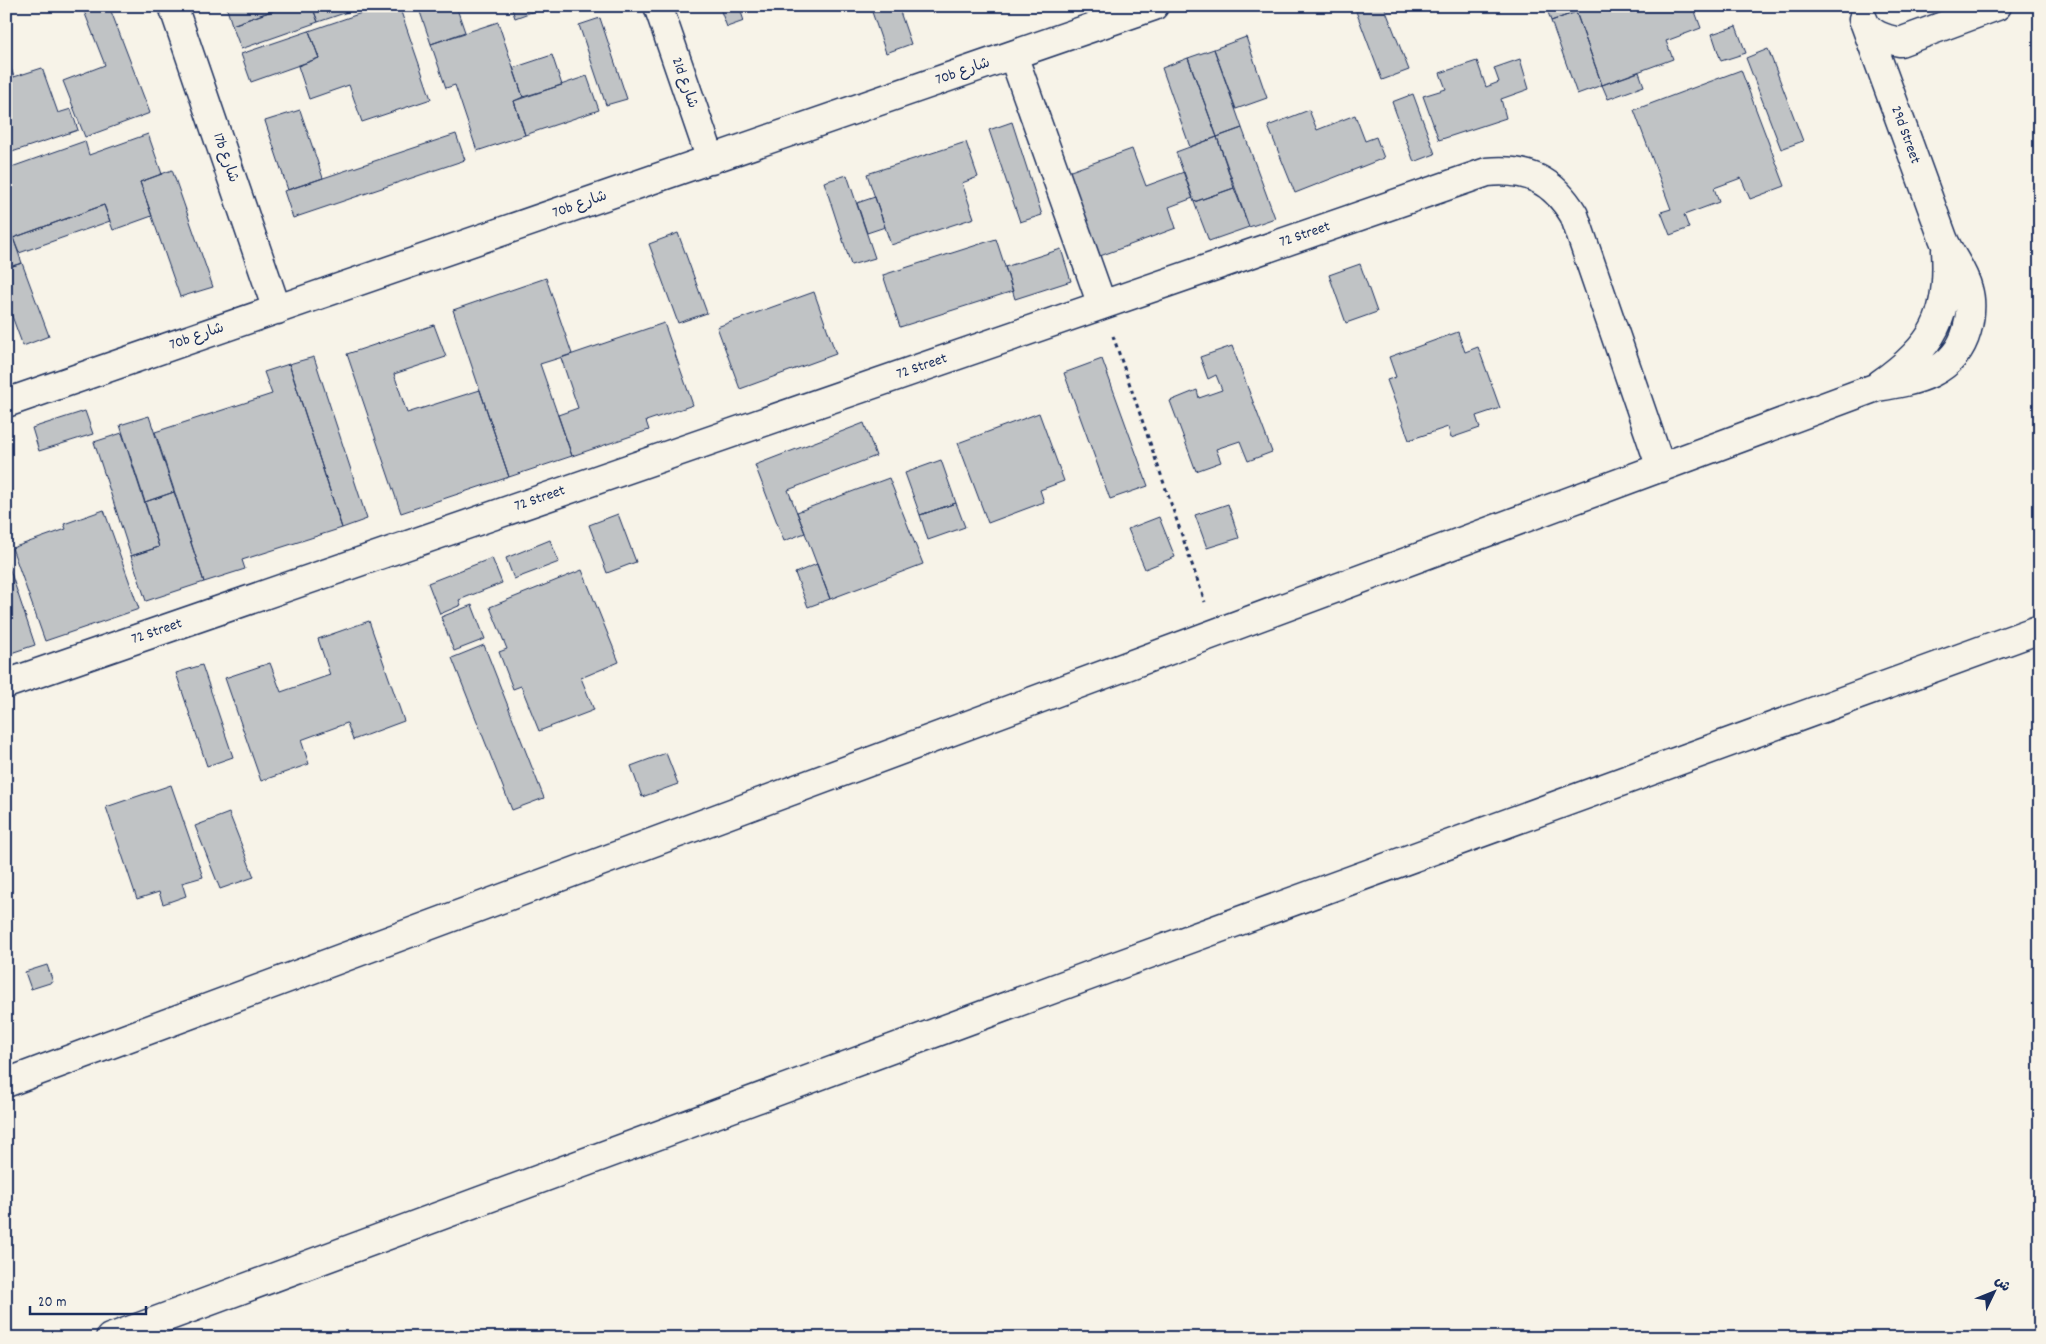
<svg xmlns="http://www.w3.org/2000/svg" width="2046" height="1344" font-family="Dekko,'Playpen Sans Arabic',sans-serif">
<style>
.building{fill:#c0c3c5;stroke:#1b2f5e}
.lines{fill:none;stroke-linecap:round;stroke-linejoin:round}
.minor-casing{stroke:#1b2f5e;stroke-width:31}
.path{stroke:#1b2f5e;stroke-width:3;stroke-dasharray:4 4;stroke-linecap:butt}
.minor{stroke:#f7f3e8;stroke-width:28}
.labels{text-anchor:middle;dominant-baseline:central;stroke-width:4;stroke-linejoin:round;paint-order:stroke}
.street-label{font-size:15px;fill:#1b2f5e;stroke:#f7f3e8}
</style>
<rect width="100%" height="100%" fill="#f7f3e8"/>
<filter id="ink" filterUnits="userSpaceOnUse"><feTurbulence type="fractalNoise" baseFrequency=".02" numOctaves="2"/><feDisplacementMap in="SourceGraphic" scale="10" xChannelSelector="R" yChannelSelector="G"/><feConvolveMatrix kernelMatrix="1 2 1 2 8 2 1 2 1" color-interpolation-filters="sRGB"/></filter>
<g filter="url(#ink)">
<path class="building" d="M 82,6 L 109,6 L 150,113 L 85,137 L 63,81 L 105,65 Z
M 226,6 L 286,6 L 232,25 Z
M 286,6 L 312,6 L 318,22 L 241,49 L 232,25 Z
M 312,6 L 365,6 L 318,22 Z
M 382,6 L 399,6 L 431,99 L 362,122 L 349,85 L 309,99 L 298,66 L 319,58 L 309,31 Z
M 418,6 L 456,6 L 465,32 L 431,44 Z
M 511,6 L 548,6 L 515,18 Z
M 719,6 L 739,6 L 744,21 L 727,27 Z
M 870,6 L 898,6 L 911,44 L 886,53 Z
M 1354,6 L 1384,6 L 1409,70 L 1382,80 Z
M 1546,6 L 1574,6 L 1576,12 L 1551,21 Z
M 1574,6 L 1592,6 L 1576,12 Z
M 1592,6 L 1693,6 L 1701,28 L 1666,41 L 1673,59 L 1602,85 L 1576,12 Z
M 1576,12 L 1602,85 L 1577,94 L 1551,21 Z
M 600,18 L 627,99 L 606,105 L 579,25 Z
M 498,22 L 523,97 L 514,101 L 525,135 L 477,151 L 455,85 L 446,88 L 431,44 Z
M 1736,26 L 1746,53 L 1721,61 L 1712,34 Z
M 309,31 L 319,58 L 251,82 L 241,54 Z
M 1246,37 L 1267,98 L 1236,109 L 1214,49 Z
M 1214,49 L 1242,128 L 1217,137 L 1188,58 Z
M 1768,49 L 1803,141 L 1781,149 L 1746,58 Z
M 6,53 L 14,77 L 42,68 L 58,113 L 71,109 L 78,130 L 6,154 Z
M 552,55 L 562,85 L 523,97 L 513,68 Z
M 1188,58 L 1217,137 L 1190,147 L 1162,68 Z
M 1520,59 L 1529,89 L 1501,99 L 1506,118 L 1439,140 L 1423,96 L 1446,89 L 1440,73 L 1477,61 L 1486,87 L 1499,82 L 1494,68 Z
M 1741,70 L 1785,186 L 1750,199 L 1741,178 L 1714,188 L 1719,202 L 1684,215 L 1689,228 L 1670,235 L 1661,212 L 1671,209 L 1634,110 Z
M 1639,72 L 1644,86 L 1608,99 L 1602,85 Z
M 587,76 L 599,110 L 525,135 L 514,101 Z
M 1413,94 L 1435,154 L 1414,162 L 1392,102 Z
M 300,110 L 323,178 L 288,190 L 265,121 Z
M 1309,110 L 1317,130 L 1355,115 L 1365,141 L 1376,137 L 1384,158 L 1295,193 L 1268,126 Z
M 1012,122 L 1042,215 L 1020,222 L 989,130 Z
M 1242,128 L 1275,218 L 1249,227 L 1217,137 Z
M 148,134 L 162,174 L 140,182 L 152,216 L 113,230 L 104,205 L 13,238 L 6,218 L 6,169 L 85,141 L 89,155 Z
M 456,134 L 465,160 L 293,218 L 284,191 Z
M 1217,137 L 1234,188 L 1194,202 L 1176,152 Z
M 966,142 L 978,177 L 962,183 L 974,218 L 891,245 L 867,174 Z
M 1132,149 L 1146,186 L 1184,172 L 1193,198 L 1169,207 L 1176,228 L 1100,256 L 1068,172 Z
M 172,170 L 213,287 L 180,297 L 140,182 Z
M 847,175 L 875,258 L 851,265 L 824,182 Z
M 1234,188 L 1249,227 L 1209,241 L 1194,202 Z
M 875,197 L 885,227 L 867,233 L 857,203 Z
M 104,205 L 110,221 L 19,253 L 13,238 Z
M 6,218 L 22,263 L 6,268 Z
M 678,233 L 707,313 L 678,323 L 649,244 Z
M 996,239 L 1013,291 L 900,327 L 883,275 Z
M 1061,249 L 1071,281 L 1015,299 L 1005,267 Z
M 22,263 L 49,336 L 23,346 L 6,300 L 6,268 Z
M 1360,264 L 1377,312 L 1346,323 L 1329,275 Z
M 546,278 L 572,354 L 540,364 L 572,456 L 509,477 L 453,310 Z
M 814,292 L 836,354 L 740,389 L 717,327 Z
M 664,323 L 693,405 L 646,421 L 649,430 L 572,456 L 558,415 L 578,408 L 561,358 Z
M 434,325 L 446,357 L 394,374 L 407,413 L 480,390 L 509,477 L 401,513 L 347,354 Z
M 1458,332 L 1465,352 L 1478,347 L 1500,408 L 1476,416 L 1480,428 L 1451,438 L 1448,427 L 1409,440 L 1387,380 L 1396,377 L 1389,357 Z
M 1232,346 L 1272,452 L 1248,461 L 1240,441 L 1216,449 L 1221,462 L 1196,471 L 1170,401 L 1197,390 L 1199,398 L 1222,390 L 1216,375 L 1208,379 L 1200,357 Z
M 314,357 L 367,519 L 342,528 L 289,364 Z
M 1102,359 L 1148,486 L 1110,499 L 1064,373 Z
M 289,364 L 342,528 L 242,560 L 245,569 L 204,582 L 155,432 L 272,394 L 264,372 Z
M 85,411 L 93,434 L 39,451 L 32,428 Z
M 1039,413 L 1064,481 L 1040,490 L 1044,502 L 988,523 L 958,443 Z
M 149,416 L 174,492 L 145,502 L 120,425 Z
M 864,423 L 876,456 L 788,490 L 805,533 L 784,541 L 755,465 Z
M 122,433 L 159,547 L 131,556 L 94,442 Z
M 941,460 L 956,503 L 920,515 L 905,473 Z
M 6,475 L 12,495 L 6,497 Z
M 889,478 L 923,564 L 830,599 L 797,512 Z
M 174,492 L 204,582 L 146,601 L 131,556 L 159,547 L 145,502 Z
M 956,503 L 965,527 L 928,540 L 920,515 Z
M 1228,504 L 1239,538 L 1207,548 L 1195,515 Z
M 104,510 L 139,609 L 45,641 L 12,548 L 66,529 L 64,524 Z
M 618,514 L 636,562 L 607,573 L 589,525 Z
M 1159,517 L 1175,557 L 1145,569 L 1128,529 Z
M 550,540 L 559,562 L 514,579 L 506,558 Z
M 6,558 L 35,645 L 11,653 L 6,638 Z
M 492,558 L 502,583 L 459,600 L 461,605 L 440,614 L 428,583 Z
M 817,564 L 830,599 L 808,607 L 795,573 Z
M 582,570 L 619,662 L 581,678 L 594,710 L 539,731 L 521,686 L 513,689 L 499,652 L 507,649 L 490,607 Z
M 472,605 L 485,639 L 454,651 L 441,617 Z
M 369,621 L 404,721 L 353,740 L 347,723 L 301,740 L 309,764 L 261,781 L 225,678 L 270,663 L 281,692 L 330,675 L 318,639 Z
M 6,638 L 11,653 L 6,654 Z
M 484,645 L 544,798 L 512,810 L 452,658 Z
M 202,665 L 233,757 L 207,766 L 176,673 Z
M 666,753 L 678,784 L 642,797 L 631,766 Z
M 171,785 L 203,877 L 182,883 L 186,896 L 163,904 L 159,892 L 137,899 L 106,807 Z
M 229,813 L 254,877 L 220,889 L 195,826 Z
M 47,965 L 53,982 L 31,989 L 25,972 Z"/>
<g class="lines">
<defs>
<path id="minor" d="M 173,6 L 277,310
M 658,6 L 711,160
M 1863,19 C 1868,35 1886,39 1900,42 L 1997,6
M 1013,55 L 1102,305
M 1880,384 C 1934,346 1950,317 1946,250
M 6,403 L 1154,6
M 6,684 L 1487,172 C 1528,168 1553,180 1574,215 L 1661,468
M 6,1083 L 1877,387 C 1915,381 1955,374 1967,330 C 1970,318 1972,302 1968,289 C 1964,271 1950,256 1943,238 C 1917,167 1891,95 1865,24
M 110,1338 L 1102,971 L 2040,629"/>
</defs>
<use href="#minor" class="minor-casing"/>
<path class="path" d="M 1113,336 L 1205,602"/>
<use href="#minor" class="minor"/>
</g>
</g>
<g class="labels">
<g class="street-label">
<text transform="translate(963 72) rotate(-19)">70b شارع</text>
<text transform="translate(684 83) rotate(71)">21d شارع</text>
<text transform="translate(1905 135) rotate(70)">29d Street</text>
<text transform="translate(225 158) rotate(71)">17b شارع</text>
<text transform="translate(580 205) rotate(-19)">70b شارع</text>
<text transform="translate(1305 235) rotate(-19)">72 Street</text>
<text transform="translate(197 337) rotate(-19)">70b شارع</text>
<text transform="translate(922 367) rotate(-19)">72 Street</text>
<text transform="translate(540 499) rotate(-19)">72 Street</text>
<text transform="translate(157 632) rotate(-19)">72 Street</text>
</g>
</g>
<rect width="2046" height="1344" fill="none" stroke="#f7f3e8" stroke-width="25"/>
<rect x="12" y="12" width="2021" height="1319" fill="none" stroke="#1b2f5e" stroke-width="2" filter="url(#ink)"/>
<g transform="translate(1994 1292) rotate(47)" stroke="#f7f3e8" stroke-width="4" paint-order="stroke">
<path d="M0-4L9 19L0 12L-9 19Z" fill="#1b2f5e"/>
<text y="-8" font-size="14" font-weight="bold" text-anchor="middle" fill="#1b2f5e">ش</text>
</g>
<path d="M30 1306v8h116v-8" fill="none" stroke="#1b2f5e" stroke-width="2.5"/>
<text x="38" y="1306" font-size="15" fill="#1b2f5e" stroke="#f7f3e8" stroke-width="4" paint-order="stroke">20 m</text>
</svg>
